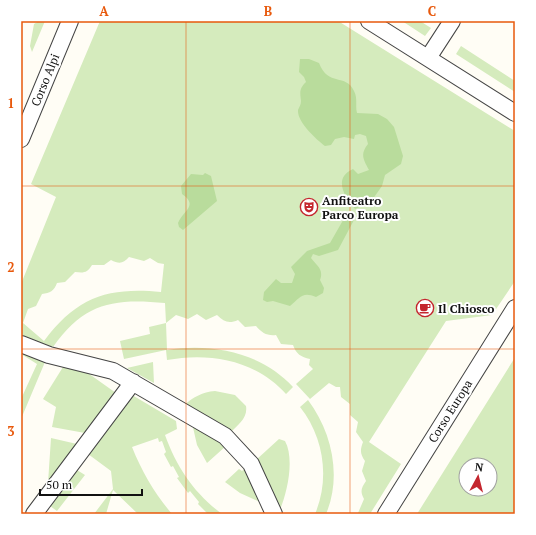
<svg xmlns="http://www.w3.org/2000/svg" width="536" height="535" font-family="'PT Serif',serif">
<style>
.green{fill:#d5ebbd;fill-rule:evenodd}
.forest{fill:#b9dc9c}
.lines{fill:none;stroke-linecap:round;stroke-linejoin:round}
.minor-casing{stroke:#444;stroke-width:18}
.minor{stroke:#fff;stroke-width:16}
.grid{fill:none;stroke:#e8590c;stroke-width:1;stroke-opacity:0.55}
.labels{text-anchor:middle;dominant-baseline:central;stroke-width:4;stroke-linejoin:round;paint-order:stroke}
.street-label{font-size:12px;fill:#111;stroke:#fff}
.poi-label{font-size:12px;font-weight:bold;fill:#111;stroke:#fff;text-anchor:start}
.neatline{fill:none;stroke:#e8590c;stroke-width:1.5}
.grid-label{font-size:13px;text-anchor:middle;font-weight:bold;fill:#e8590c}
</style>
<rect width="100%" height="100%" fill="#fffdf5"/>
<path class="green" d="M 39,21 L 45,21 L 32,52 L 30,46 L 34,24 Z
M 100,21 L 338,21 L 515,131 L 515,281 L 492,315 L 446,321 L 369,442 L 401,464 L 370,514 L 358,513 L 364,499 C 360,492 361,488 366,481 L 362,471 L 365,461 C 360,454 360,450 363,442 L 356,432 L 358,422 L 350,415 L 350,404 L 341,397 L 340,387 L 336,387 L 329,383 L 310,399 L 296,384 L 313,369 L 309,365 L 310,359 C 301,357 296,354 293,345 L 281,344 L 276,335 C 267,336 262,333 256,326 L 245,327 L 238,320 C 229,324 224,322 217,315 L 206,320 L 197,314 L 188,319 L 176,315 L 166,323 L 167,350 C 211,343 261,352 293,387 L 286,394 C 256,360 209,352 167,360 L 166,350 L 124,359 L 120,341 L 150,334 L 149,327 L 166,323 L 165,303 C 113,298 84,303 53,347 L 21,335 L 21,284 L 56,197 L 31,184 ZM 129,257 L 144,261 L 150,258 L 158,263 L 164,264 L 161,292 C 108,287 77,297 44,341 L 23,323 L 28,309 L 36,306 L 42,294 C 50,293 54,291 57,283 L 65,282 L 75,272 C 84,273 87,273 92,265 L 104,265 L 111,260 C 119,264 123,264 129,257 Z
M 402,21 L 420,21 L 431,28 L 425,36 Z
M 461,46 L 515,81 L 515,92 L 456,54 Z
M 21,352 L 45,362 L 21,419 L 21,399 L 37,364 L 21,354 Z
M 514,359 L 515,514 L 417,514 ZM 466,465 L 490,465 L 490,489 L 466,489 Z
M 153,362 L 154,383 L 127,368 Z
M 63,367 L 85,371 L 116,393 L 85,433 L 52,427 L 56,407 L 43,399 Z
M 215,391 L 235,395 L 246,406 C 248,418 238,425 230,433 L 184,405 C 194,397 202,392 215,391 Z
M 132,395 L 176,421 L 177,429 L 165,435 C 177,468 194,493 222,514 L 208,514 L 198,504 L 199,502 L 190,491 L 188,493 L 177,478 L 179,477 L 173,466 L 171,467 L 164,454 L 166,452 L 162,441 L 159,442 L 158,438 L 132,447 C 142,472 155,494 172,514 L 138,514 L 113,490 L 106,514 L 94,514 L 113,489 L 111,471 L 88,454 Z
M 308,400 C 332,432 342,476 326,514 L 315,514 C 330,479 324,437 300,407 Z
M 192,423 L 226,446 L 207,463 L 197,445 Z
M 51,438 L 77,444 L 48,483 Z
M 279,439 L 285,441 C 295,459 287,494 279,512 L 256,460 Z
M 246,468 L 262,503 L 240,493 L 225,482 L 239,469 L 242,471 Z
M 77,470 L 85,475 L 57,511 L 50,506 Z"/>
<path class="forest" d="M 300,59 L 309,59 L 319,63 C 328,87 346,73 354,91 C 358,98 355,106 357,113 L 378,114 L 387,119 L 394,127 L 403,156 L 401,164 L 385,175 L 382,186 L 370,203 L 355,209 C 344,196 333,178 353,169 L 358,174 L 369,170 C 363,159 360,154 368,144 L 366,136 L 360,134 L 355,135 L 354,139 L 344,137 L 335,139 L 331,145 L 325,146 C 316,139 297,122 298,110 C 299,107 301,105 301,101 C 300,92 299,89 306,82 L 304,77 L 299,72 Z
M 205,173 L 211,176 L 217,201 L 183,230 L 179,227 L 178,223 C 183,210 199,206 182,194 L 181,186 L 191,174 L 203,175 Z
M 346,215 L 354,220 L 338,250 L 319,256 L 313,254 L 311,258 C 317,266 324,269 320,280 L 324,288 L 323,293 L 316,297 C 302,291 300,298 290,306 L 273,301 L 267,302 L 263,300 L 264,292 L 276,279 L 281,283 L 292,283 L 295,274 L 291,267 L 307,251 L 330,243 Z"/>
<g class="lines">
<defs>
<path id="minor" d="M 369,21 L 515,113
M 428,58 L 452,21
M 21,139 L 70,21
M 21,344 L 49,355 L 113,371 L 225,436 L 251,464 L 274,514
M 34,514 L 133,382
M 386,514 L 515,308"/>
</defs>
<use href="#minor" class="minor-casing"/>
<use href="#minor" class="minor"/>
</g>
<path class="grid" d="M 186,21 L 186,514M 350,21 L 350,514M 21,186 L 515,186M 21,349 L 515,349"/>
<defs>
<symbol id="theatre-ring" viewBox="-11 -11 22 22"><circle r="9.5" fill="#fff" stroke="#c4262e" stroke-width="1.5"/><path d="M-5-5.5Q0-4 5-5.5V0Q5 5 0 6Q-5 5-5 0ZM-3.3-2.5H-1v1.5H-3.3ZM1-2.5H3.3v1.5H1ZM-2.8 1Q0 5.5 2.8 1Z" fill="#c4262e"/></symbol>
<symbol id="cafe-ring" viewBox="-11 -11 22 22"><circle r="9.5" fill="#fff" stroke="#c4262e" stroke-width="1.5"/><path d="M-5.5-4.5H6V0H3Q3 3.5 0 3.5H-2.5Q-5.5 3.5-5.5 0ZM3-3.2v2h1.7v-2ZM-6 4.5H4V6H-6Z" fill="#c4262e"/></symbol>
</defs>
<g fill-rule="evenodd">
<use href="#theatre-ring" x="299" y="197" width="20" height="20"/>
<use href="#cafe-ring" x="415" y="298" width="20" height="20"/>
</g>
<g class="labels">
<g class="street-label">
<text transform="translate(45 80) rotate(-68)">Corso Alpi</text>
<text transform="translate(450 411) rotate(-58)">Corso Europa</text>
</g>
<g class="poi-label">
<text x="322" y="200">Anfiteatro<tspan x="322" dy="14">Parco Europa</tspan></text>
<text x="438" y="308">Il Chiosco</text>
</g>
</g>
<rect width="536" height="535" fill="none" stroke="#ffffff" stroke-width="44"/>
<g transform="translate(478 477) rotate(7)"><circle r="19" fill="#ffffff" stroke="#a0a0a0"/>
<path d="M0-3L7 15L0 10L-7 15Z" fill="#c4262e"/>
<text y="-6" font-size="11" font-weight="bold" text-anchor="middle" fill="#111111">N</text>
</g>
<path d="M40 489v6h102v-6" fill="none" stroke="#111111" stroke-width="2"/>
<text x="46" y="489" font-size="12" fill="#111111" stroke="#ffffff" stroke-width="3" paint-order="stroke">50 m</text>
<rect x="22" y="22" width="492" height="491" class="neatline"/>
<g class="grid-label">
<text x="104" y="16">A</text>
<text x="268" y="16">B</text>
<text x="432" y="16">C</text>
<text x="11" y="108">1</text>
<text x="11" y="272">2</text>
<text x="11" y="436">3</text>
</g>
</svg>
